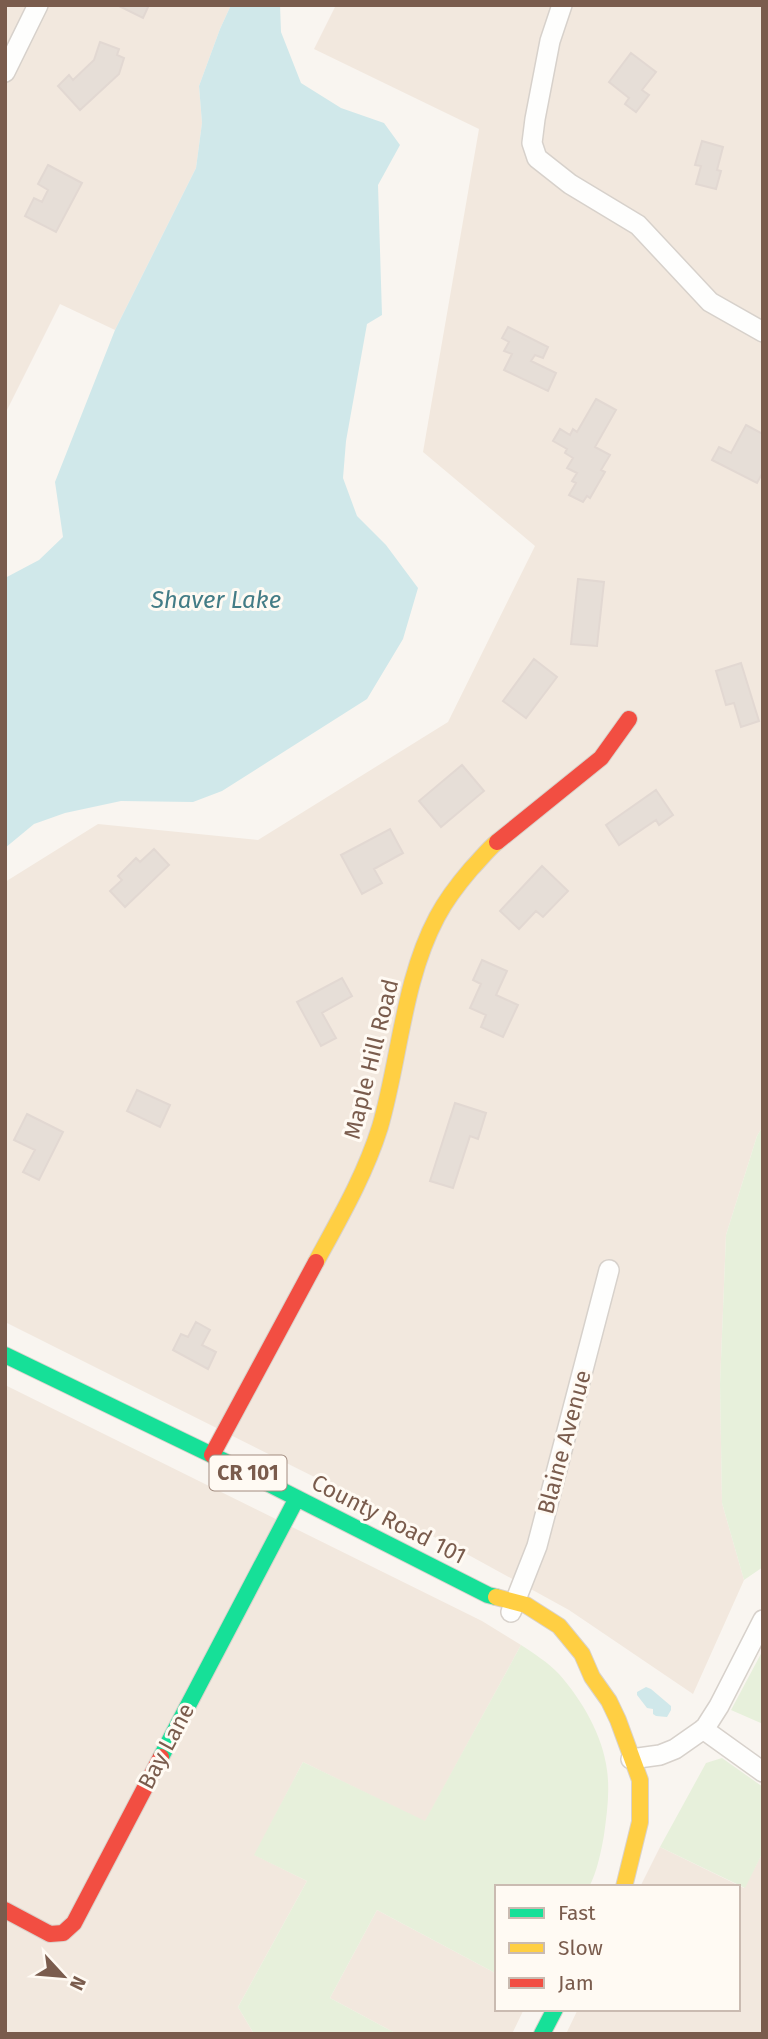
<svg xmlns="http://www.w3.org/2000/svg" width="768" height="2039" font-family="'Fira Sans',sans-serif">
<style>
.residential{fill:#f2e8de}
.green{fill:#e7f0db}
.water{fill:#d0e8ea}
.building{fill:#e6ded7;stroke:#e2d8d2;stroke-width:2}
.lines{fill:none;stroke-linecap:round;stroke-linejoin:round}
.street-casing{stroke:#d7d1cb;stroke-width:22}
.fast-casing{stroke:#d9d2cb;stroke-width:18}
.slow-casing{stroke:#d9d2cb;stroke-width:18}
.jam-casing{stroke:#d9d2cb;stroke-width:18}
.street{stroke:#fefefd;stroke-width:19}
.fast{stroke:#16e098;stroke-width:16}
.slow{stroke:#ffcf43;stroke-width:16}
.jam{stroke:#f24e42;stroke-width:16}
.labels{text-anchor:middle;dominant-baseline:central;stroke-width:6;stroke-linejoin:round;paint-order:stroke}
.shield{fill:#fffaf3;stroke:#a28b7f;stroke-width:2}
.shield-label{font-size:21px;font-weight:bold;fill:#7a5c4d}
.street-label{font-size:23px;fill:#7a5c4d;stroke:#fffaf3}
.water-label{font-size:24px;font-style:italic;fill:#437c86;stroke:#fffaf3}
</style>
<rect width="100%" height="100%" fill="#f9f5f0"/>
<path class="residential" d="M 5,5 L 231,5 L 220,29 L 199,86 L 202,123 L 196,168 L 115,330 L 60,304 L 5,414 Z
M 336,5 L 763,5 L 763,1126 L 757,1136 L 726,1235 L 720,1384 L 722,1503 L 744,1580 L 693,1694 L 569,1610 L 454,1547 L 5,1322 L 5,882 L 98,824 L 258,840 L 448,722 L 535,546 L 423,452 L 479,129 L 314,49 Z
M 5,1385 L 482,1621 L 521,1645 L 425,1822 L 303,1762 L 255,1855 L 307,1881 L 238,2007 L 254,2034 L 5,2034 Z
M 660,1847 L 744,1888 L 763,1852 L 763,2034 L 566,2034 L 578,2009 L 738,2009 L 738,1887 L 640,1887 Z
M 377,1910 L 497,1974 L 497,2009 L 524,2009 L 512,2034 L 397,2034 L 330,1998 Z"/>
<path class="green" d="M 763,1126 L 763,1567 L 744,1580 L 722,1503 L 720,1384 L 726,1235 L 757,1136 Z
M 521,1645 C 533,1653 549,1663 559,1674 C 582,1700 603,1736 607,1770 C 610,1792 607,1813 604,1835 C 601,1852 597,1872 589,1887 L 497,1887 L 497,1974 L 377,1910 L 330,1998 L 397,2034 L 254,2034 L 238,2007 L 307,1881 L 254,1855 L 303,1762 L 425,1821 Z
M 763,1650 L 763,1724 L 731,1710 Z
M 722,1758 L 763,1787 L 763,1852 L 745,1888 L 660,1847 L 706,1763 Z"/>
<path class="water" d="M 231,5 L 280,5 L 281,32 L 301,83 L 341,108 L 384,123 L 400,145 L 378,185 L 382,315 L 367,324 L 346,441 L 343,478 L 357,516 L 386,545 L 418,588 L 403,639 L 367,699 L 222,791 L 193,802 L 121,801 L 65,813 L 34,824 L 5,848 L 5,578 L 39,560 L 63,537 L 55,482 L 115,330 L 196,168 L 202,123 L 199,86 L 220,29 Z
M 646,1687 L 651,1689 L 671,1706 L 671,1710 L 667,1717 L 656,1716 L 653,1714 L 653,1709 L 647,1708 L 637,1695 L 637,1692 Z"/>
<path class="building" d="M 117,5 L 149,5 L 143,18 Z
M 100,42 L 119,49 L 117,55 L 124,58 L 119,74 L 80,110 L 58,86 L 69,75 L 73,80 L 94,60 Z
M 631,53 L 656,72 L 642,90 L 649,95 L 636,112 L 625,104 L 629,98 L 609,82 Z
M 702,141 L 723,147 L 717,170 L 721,171 L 716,189 L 696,184 L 701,166 L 695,165 Z
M 48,165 L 82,183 L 56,232 L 25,216 L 34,198 L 42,202 L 48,190 L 38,184 Z
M 508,327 L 548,347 L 543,358 L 535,355 L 531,361 L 556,373 L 548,391 L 504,370 L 512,354 L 504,351 L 509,342 L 502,338 Z
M 596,399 L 616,410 L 595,447 L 610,455 L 601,470 L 605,472 L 590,498 L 587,496 L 583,502 L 569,495 L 576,483 L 572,481 L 577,473 L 567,468 L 573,458 L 565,453 L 567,449 L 553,441 L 560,429 L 570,435 L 573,429 L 577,432 Z
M 746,425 L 763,434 L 763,472 L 757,483 L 712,460 L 719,447 L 731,453 Z
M 578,579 L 604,582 L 597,646 L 571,644 Z
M 534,659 L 557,677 L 526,718 L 503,701 Z
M 741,663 L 759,721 L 741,727 L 734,703 L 726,705 L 716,671 Z
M 462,765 L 484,791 L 441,827 L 419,801 Z
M 656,790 L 673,815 L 659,825 L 656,820 L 619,845 L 606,825 Z
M 390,829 L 403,853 L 374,869 L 382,883 L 362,894 L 341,855 Z
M 154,849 L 169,865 L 125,907 L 110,891 L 122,880 L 118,876 L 136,858 L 140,862 Z
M 542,866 L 568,891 L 543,917 L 536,911 L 519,929 L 500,911 Z
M 482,960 L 507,971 L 496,995 L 518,1005 L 503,1037 L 481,1027 L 486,1015 L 470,1008 L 481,984 L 473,980 Z
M 342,978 L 352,996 L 322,1013 L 336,1038 L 321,1046 L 297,1002 Z
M 137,1090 L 170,1105 L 160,1127 L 127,1111 Z
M 455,1103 L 486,1113 L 478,1139 L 470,1136 L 453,1188 L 430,1181 Z
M 27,1114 L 63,1132 L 39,1180 L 23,1172 L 35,1150 L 14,1140 Z
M 196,1322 L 210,1330 L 202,1345 L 216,1352 L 208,1369 L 173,1350 L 181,1334 L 188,1337 Z"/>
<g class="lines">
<defs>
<path id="street" d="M 562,5 L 550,41 L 535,119 L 532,143 L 537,158 L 570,184 L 638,225 L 710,302 L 763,332
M 5,72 L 38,5
M 511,1612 L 537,1546 L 609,1270
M 703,1729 L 763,1772
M 631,1759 L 660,1755 L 675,1749 L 705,1728 L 719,1706 L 763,1620"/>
<path id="fast" d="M 5,1355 L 212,1455 L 488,1595 L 496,1597
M 161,1757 L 297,1498
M 542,2034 L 555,2009"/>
<path id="slow" d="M 316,1262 C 340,1218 365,1175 380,1127 C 400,1058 403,981 437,917 C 446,900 459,883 471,869 C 480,860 487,850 497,842
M 496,1597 L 526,1605 L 559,1626 L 582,1654 L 592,1677 L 609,1701 L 618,1720 L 640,1780 L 640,1822 L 624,1887"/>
<path id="jam" d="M 497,842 L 601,758 L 629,719
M 212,1455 L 316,1262
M 5,1910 L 50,1934 L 63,1933 L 74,1923 L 161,1757"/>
</defs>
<use href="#street" class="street-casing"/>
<use href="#fast" class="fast-casing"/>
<use href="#slow" class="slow-casing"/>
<use href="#jam" class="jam-casing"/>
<use href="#street" class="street"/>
<use href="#fast" class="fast"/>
<use href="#slow" class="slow"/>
<use href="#jam" class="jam"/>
</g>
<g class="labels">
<rect class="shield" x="209.5" y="1455.5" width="77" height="35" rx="5"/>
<g class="shield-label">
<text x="248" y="1473">CR 101</text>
</g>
<g class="street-label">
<text transform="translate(371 1059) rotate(-76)">Maple Hill Road</text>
<text transform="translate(564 1442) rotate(-75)">Blaine Avenue</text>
<text transform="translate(389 1519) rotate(27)">County Road 101</text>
<text transform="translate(166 1746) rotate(-62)">Bay Lane</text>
</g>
<g class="water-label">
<text x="216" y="600">Shaver Lake</text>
</g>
</g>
<rect width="768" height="2039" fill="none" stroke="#7a5c4d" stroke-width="14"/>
<rect x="495" y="1885" width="245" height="126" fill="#fffaf3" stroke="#cabbb1" stroke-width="2"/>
<rect x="509" y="1908" width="35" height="10" fill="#16e098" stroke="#cabbb1" stroke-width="2"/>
<text x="558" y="1920" font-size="21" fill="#7a5c4d">Fast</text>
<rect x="509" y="1943" width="35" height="10" fill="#ffcf43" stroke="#cabbb1" stroke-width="2"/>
<text x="558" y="1955" font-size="21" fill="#7a5c4d">Slow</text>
<rect x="509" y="1978" width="35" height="10" fill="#f24e42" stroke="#cabbb1" stroke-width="2"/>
<text x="558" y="1990" font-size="21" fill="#7a5c4d">Jam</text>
<g transform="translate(63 1976) rotate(116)" stroke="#fffaf3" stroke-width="5" paint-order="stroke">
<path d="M0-5L12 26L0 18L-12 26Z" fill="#7a5c4d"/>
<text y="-10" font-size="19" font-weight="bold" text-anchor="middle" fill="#7a5c4d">N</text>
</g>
</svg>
